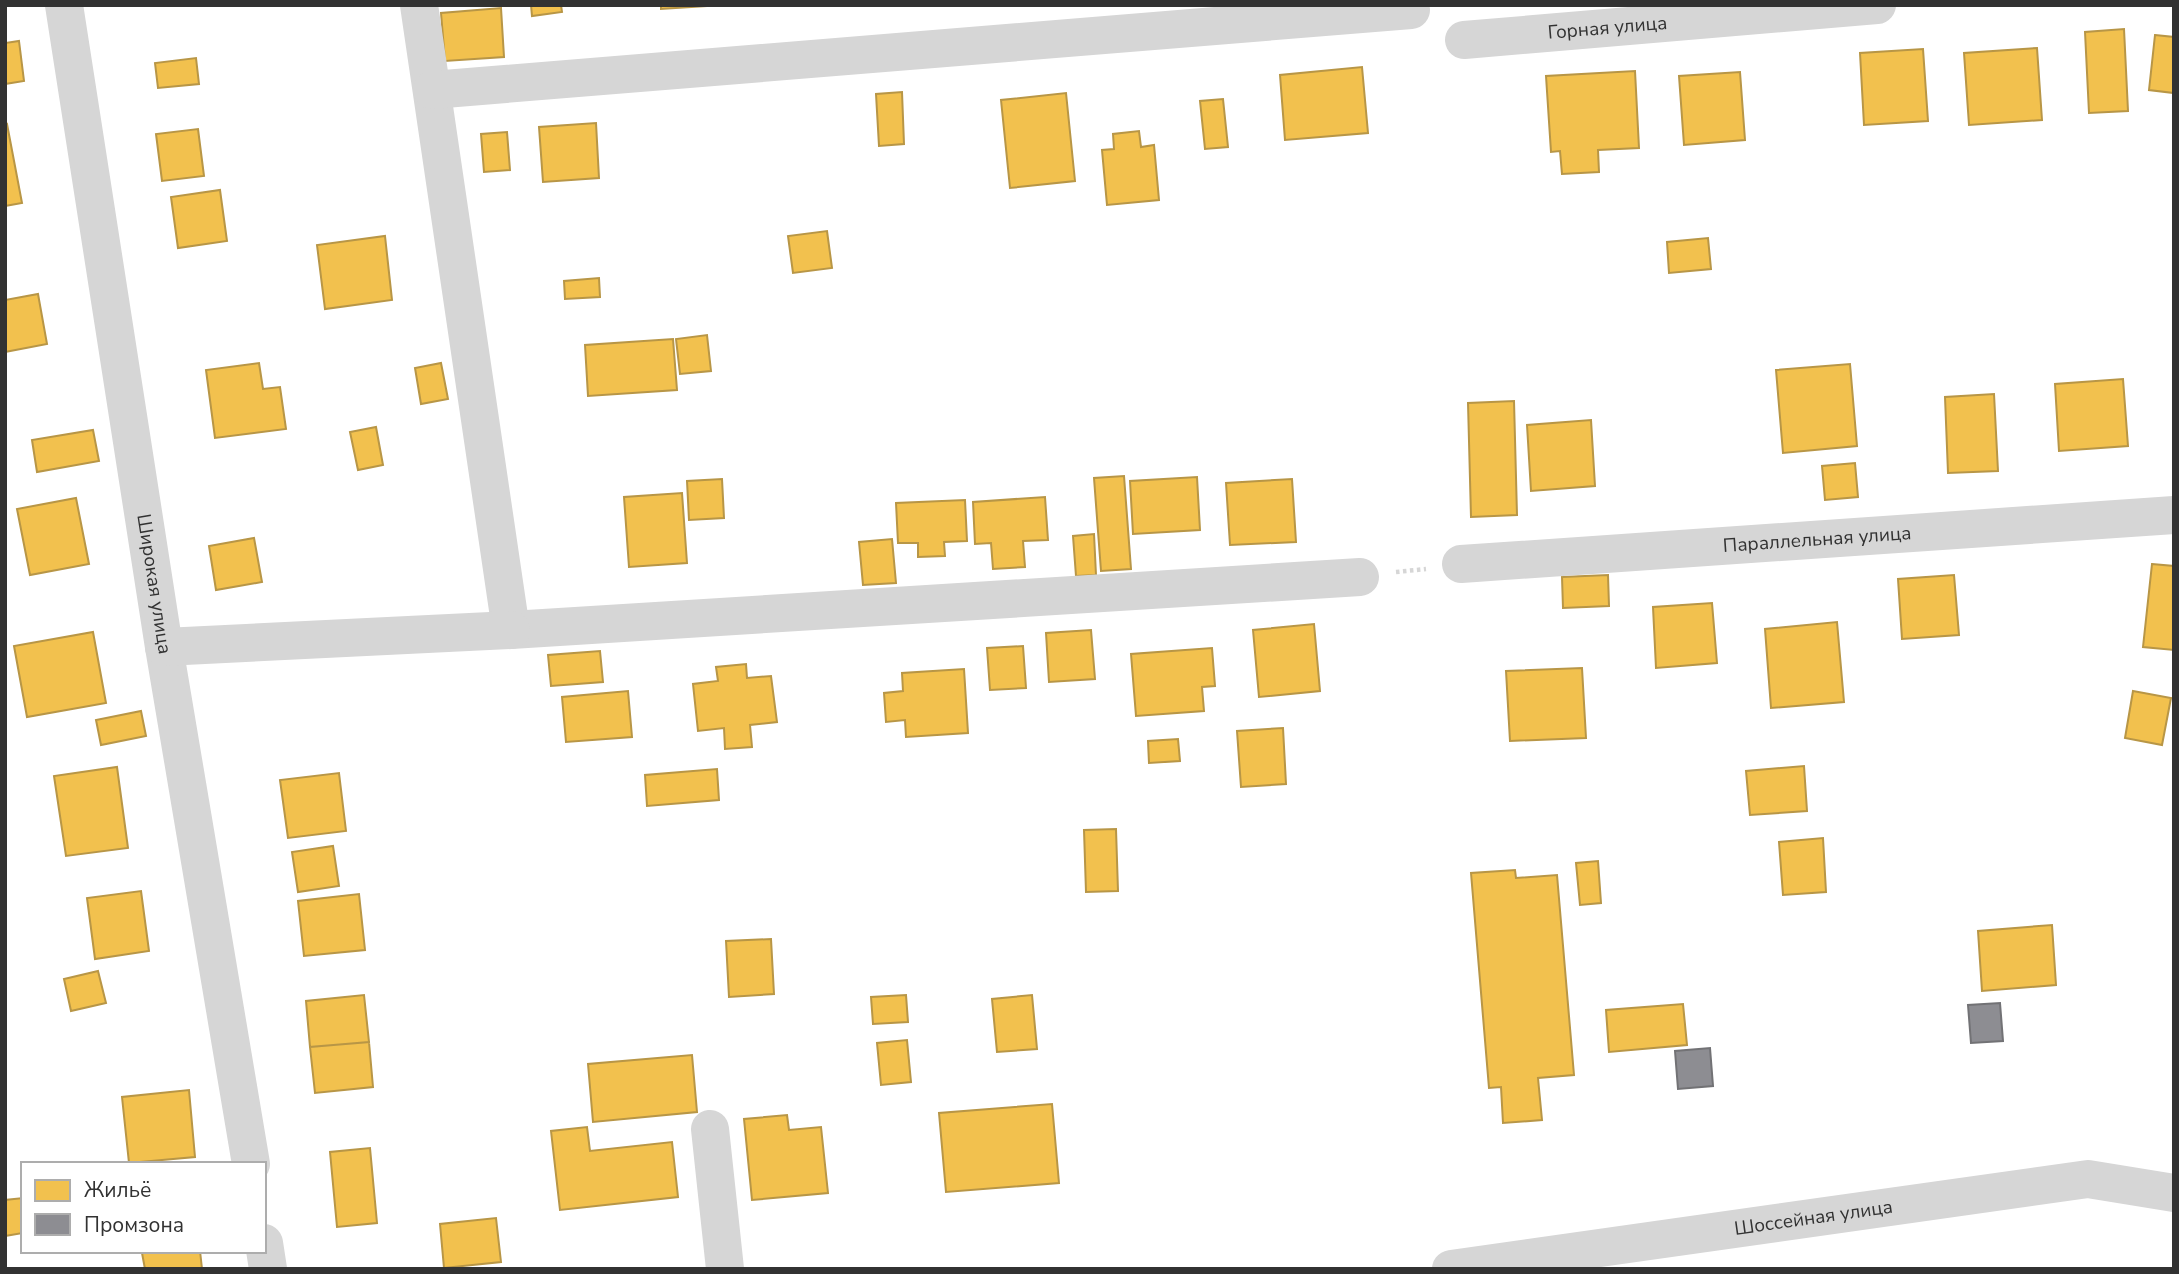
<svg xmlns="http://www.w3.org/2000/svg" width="2179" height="1274" font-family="'Nunito Sans',sans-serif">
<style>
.homes{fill:#f2c14e;stroke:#b89646;stroke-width:2}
.industry{fill:#8d8d92;stroke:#727275;stroke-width:2}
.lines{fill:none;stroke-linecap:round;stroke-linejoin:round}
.path{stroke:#d6d6d6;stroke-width:4.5;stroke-dasharray:3.5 3.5;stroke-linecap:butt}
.minor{stroke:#d6d6d6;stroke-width:38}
.tertiary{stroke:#d6d6d6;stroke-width:38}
.labels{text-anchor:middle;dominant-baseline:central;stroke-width:7;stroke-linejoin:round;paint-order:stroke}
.street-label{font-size:19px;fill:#323232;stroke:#fff}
</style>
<rect width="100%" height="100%" fill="#fff"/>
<path class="homes" d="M 531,5 L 561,5 L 562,12 L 532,16 Z
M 661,5 L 723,5 L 661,9 Z
M 501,8 L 504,57 L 445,61 L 441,13 Z
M 2124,29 L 2128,111 L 2089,113 L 2085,32 Z
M 2155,35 L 2174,37 L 2174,93 L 2149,90 Z
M 19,41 L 24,81 L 5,84 L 5,43 Z
M 2037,48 L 2042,120 L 1969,125 L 1964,53 Z
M 1923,49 L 1928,121 L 1864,125 L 1860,53 Z
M 196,58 L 199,84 L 158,88 L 155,63 Z
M 1362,67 L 1368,133 L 1285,140 L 1280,75 Z
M 1635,71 L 1639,148 L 1598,150 L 1599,172 L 1562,174 L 1560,151 L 1551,152 L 1546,76 Z
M 1740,72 L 1745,140 L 1684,145 L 1679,76 Z
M 902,92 L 904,144 L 879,146 L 876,94 Z
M 1066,93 L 1075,181 L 1010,188 L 1001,100 Z
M 1223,99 L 1228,147 L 1205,149 L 1200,101 Z
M 596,123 L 599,178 L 543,182 L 539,127 Z
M 7,124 L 22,203 L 5,206 L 5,125 Z
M 198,129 L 204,176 L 162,181 L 156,134 Z
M 1139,131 L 1141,147 L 1154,145 L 1159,200 L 1107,205 L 1102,150 L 1114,149 L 1113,134 Z
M 507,132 L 510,170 L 484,172 L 481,134 Z
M 220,190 L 227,241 L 178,248 L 171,197 Z
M 827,231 L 832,268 L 793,273 L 788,236 Z
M 385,236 L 392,300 L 325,309 L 317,245 Z
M 1708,238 L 1711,269 L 1669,273 L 1667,242 Z
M 599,278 L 600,297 L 565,299 L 564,281 Z
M 38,294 L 47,344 L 5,352 L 5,300 Z
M 707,335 L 711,371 L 680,374 L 676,339 Z
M 673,339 L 677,390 L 588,396 L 585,345 Z
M 259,363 L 263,389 L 280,387 L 286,429 L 215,438 L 206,370 Z
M 441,363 L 448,399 L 421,404 L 415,368 Z
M 1850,364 L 1857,446 L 1783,453 L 1776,370 Z
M 2123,379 L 2128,446 L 2059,451 L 2055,384 Z
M 1994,394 L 1998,471 L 1948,473 L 1945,397 Z
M 1514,401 L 1517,515 L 1471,517 L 1468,403 Z
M 1591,420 L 1595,486 L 1531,491 L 1527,425 Z
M 376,427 L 383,465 L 358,470 L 350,432 Z
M 93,430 L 99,461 L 37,472 L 32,440 Z
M 1855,463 L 1858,497 L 1825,500 L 1822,466 Z
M 1124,476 L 1131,569 L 1101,571 L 1094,478 Z
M 1197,477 L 1200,530 L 1133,534 L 1130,481 Z
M 722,479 L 724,518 L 689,520 L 687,481 Z
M 1292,479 L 1296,542 L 1230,545 L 1226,483 Z
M 682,493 L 687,563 L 629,567 L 624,497 Z
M 1045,497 L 1048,540 L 1023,541 L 1025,567 L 993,569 L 991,543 L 975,544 L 973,502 Z
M 76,498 L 89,564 L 30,575 L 17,509 Z
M 965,500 L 967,541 L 944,542 L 945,556 L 918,557 L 918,543 L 898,543 L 896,503 Z
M 1094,534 L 1096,575 L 1076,576 L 1073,536 Z
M 254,538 L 262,582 L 216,590 L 209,546 Z
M 892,539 L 896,583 L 863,585 L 859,542 Z
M 2152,564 L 2174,566 L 2174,650 L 2143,647 Z
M 1608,575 L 1609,606 L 1563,608 L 1562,577 Z
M 1954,575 L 1959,635 L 1902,639 L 1898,579 Z
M 1712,603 L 1717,663 L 1656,668 L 1653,607 Z
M 1837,622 L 1844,702 L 1771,708 L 1765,629 Z
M 1314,624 L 1320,691 L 1259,697 L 1253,630 Z
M 1091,630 L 1095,679 L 1049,682 L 1046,633 Z
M 93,632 L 106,703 L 27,717 L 14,646 Z
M 1023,646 L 1026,688 L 990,690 L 987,648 Z
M 1212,648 L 1215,686 L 1202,687 L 1204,711 L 1136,716 L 1131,654 Z
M 600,651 L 603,682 L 551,686 L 548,655 Z
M 746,664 L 747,678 L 771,676 L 777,722 L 750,725 L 752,747 L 725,749 L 724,728 L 698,731 L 693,684 L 718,681 L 716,667 Z
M 1582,668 L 1586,738 L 1510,741 L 1506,671 Z
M 964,669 L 968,733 L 906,737 L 905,720 L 886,722 L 884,693 L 903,691 L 902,673 Z
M 628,691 L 632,737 L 566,742 L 562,697 Z
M 2133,691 L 2171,698 L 2162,745 L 2125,738 Z
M 141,711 L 146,736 L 101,745 L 96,720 Z
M 1283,728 L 1286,784 L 1241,787 L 1237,731 Z
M 1178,739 L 1180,761 L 1149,763 L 1148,741 Z
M 1804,766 L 1807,811 L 1750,815 L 1746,771 Z
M 117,767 L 128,848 L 66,856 L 54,776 Z
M 717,769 L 719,800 L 647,806 L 645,775 Z
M 339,773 L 346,831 L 288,838 L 280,780 Z
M 1116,829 L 1118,891 L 1086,892 L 1084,830 Z
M 1823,838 L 1826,892 L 1783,895 L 1779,842 Z
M 333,846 L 339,886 L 298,892 L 292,852 Z
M 1598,861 L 1601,903 L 1580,905 L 1576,863 Z
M 1515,870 L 1516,878 L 1557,875 L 1574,1075 L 1538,1078 L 1542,1120 L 1503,1123 L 1501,1087 L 1489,1088 L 1471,873 Z
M 141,891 L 149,951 L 95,959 L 87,898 Z
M 359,894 L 365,950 L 304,956 L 298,901 Z
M 2052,925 L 2056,985 L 1982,991 L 1978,931 Z
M 771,939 L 774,994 L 729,997 L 726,941 Z
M 98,971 L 106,1003 L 71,1011 L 64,979 Z
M 364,995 L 369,1042 L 310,1047 L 306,1001 Z
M 906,995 L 908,1022 L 873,1024 L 871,997 Z
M 1032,995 L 1037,1049 L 997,1052 L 992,999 Z
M 1683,1004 L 1687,1045 L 1609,1052 L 1606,1010 Z
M 907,1040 L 911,1082 L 881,1085 L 877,1043 Z
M 369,1042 L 373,1087 L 315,1093 L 310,1047 Z
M 692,1055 L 697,1112 L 593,1122 L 588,1064 Z
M 189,1090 L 195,1157 L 129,1163 L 122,1097 Z
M 1052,1104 L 1059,1183 L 946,1192 L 939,1113 Z
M 787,1115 L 789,1130 L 821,1127 L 828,1193 L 752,1200 L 744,1119 Z
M 587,1127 L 590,1151 L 672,1142 L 678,1197 L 560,1210 L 551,1131 Z
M 370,1148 L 377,1223 L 337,1227 L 330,1152 Z
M 23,1198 L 23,1233 L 5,1236 L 5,1200 Z
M 496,1218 L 501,1262 L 444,1268 L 440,1224 Z
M 154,1251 L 200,1251 L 202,1269 L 145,1269 L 142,1253 Z"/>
<path class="industry" d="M 2000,1003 L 2003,1041 L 1971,1043 L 1968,1005 Z
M 1710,1048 L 1713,1086 L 1678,1089 L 1675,1051 Z"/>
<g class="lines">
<path class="path" d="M 1396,572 L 1426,569"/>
<g class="minor">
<path id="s1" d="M 64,5 L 164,647 L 251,1164"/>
<path d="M 419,5 L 511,630 L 1360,577"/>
<path id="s2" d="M 1464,40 L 1877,5"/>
<path d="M 432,90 L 1411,10"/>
<path id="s3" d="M 1461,564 L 2174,515"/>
<path d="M 164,647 L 511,630"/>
<path d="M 710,1129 L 725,1269"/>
<path d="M 264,1243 L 268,1269"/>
</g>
<path class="tertiary" id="s4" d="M 1451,1269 L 2088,1179 L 2174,1193"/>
</g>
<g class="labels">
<g class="street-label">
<text stroke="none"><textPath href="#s2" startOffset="144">Горная улица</textPath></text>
<text stroke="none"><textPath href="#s3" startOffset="357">Параллельная улица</textPath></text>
<text stroke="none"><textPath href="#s1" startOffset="586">Широкая улица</textPath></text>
<text stroke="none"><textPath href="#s4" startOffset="366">Шоссейная улица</textPath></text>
</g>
</g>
<rect width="2179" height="1274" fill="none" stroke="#323232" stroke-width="14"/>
<rect x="21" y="1162" width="245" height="91" fill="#ffffff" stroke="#adadad" stroke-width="2"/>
<rect x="35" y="1180" width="35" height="21" fill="#f2c14e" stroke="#adadad" stroke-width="2"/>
<text x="84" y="1197" font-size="21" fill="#323232">Жильё</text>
<rect x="35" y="1214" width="35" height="21" fill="#8d8d92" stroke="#adadad" stroke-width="2"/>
<text x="84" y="1232" font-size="21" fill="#323232">Промзона</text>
</svg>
